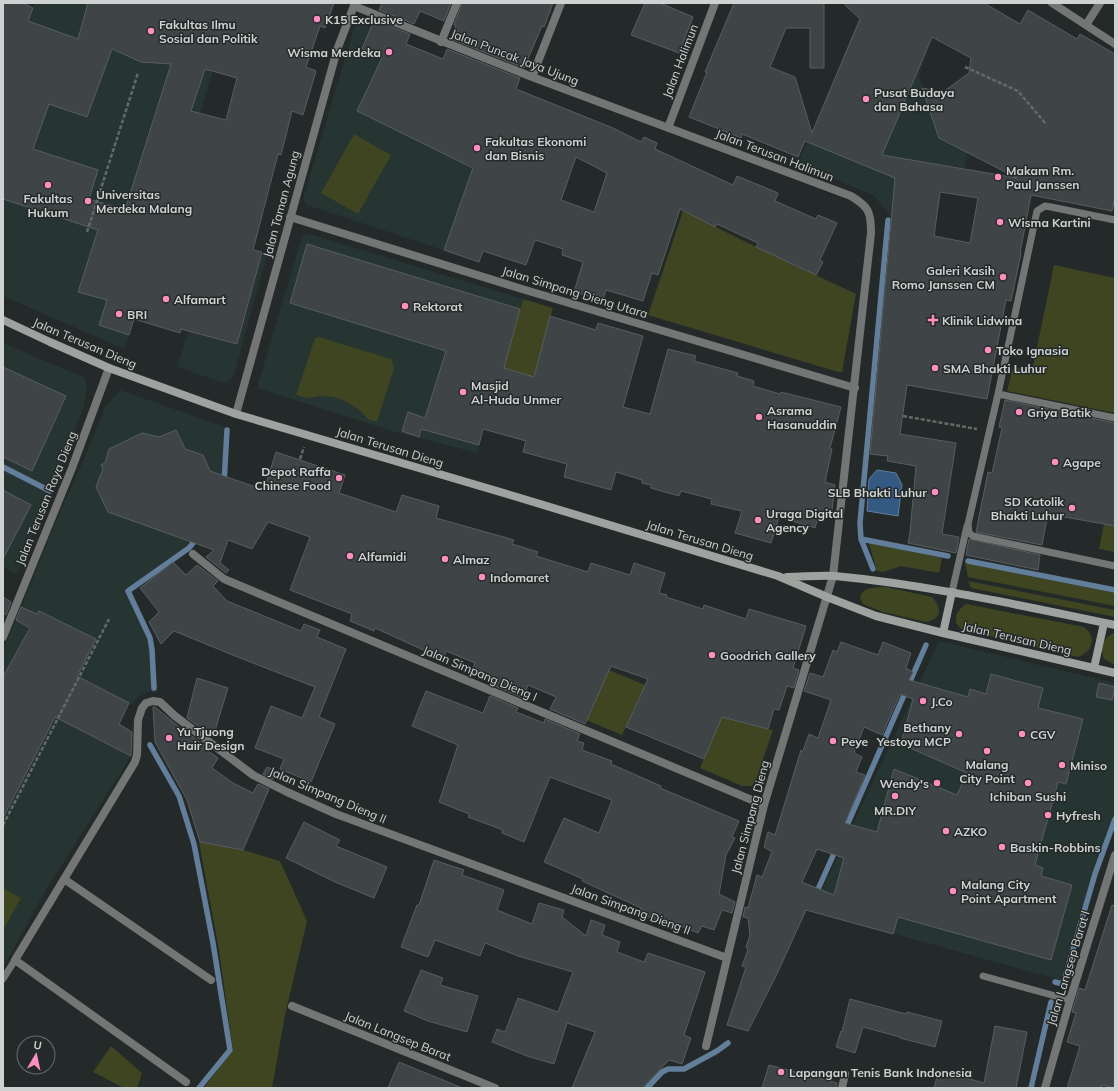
<svg xmlns="http://www.w3.org/2000/svg" width="1118" height="1091" font-family="Mulish,sans-serif">
<style>
.built{fill:#263432}
.green{fill:#3e4520}
.water{fill:#345a83;stroke:#627e9a}
.lines{fill:none;stroke-linecap:round;stroke-linejoin:round}
.stream{stroke:#627e9a;stroke-width:5.5}
.building{fill:#3f4546;stroke:#585e60;fill-rule:evenodd}
.path{stroke:#646968;stroke-width:2.5;stroke-dasharray:4 2;stroke-linecap:butt}
.lane{stroke:#747675;stroke-width:7}
.street{stroke:#747675;stroke-width:8}
.secondary{stroke:#9fa3a0;stroke-width:8}
.poi-dot{fill:#fd8ebf;stroke:#242a29;stroke-width:1.5}
.labels{text-anchor:middle;dominant-baseline:central;stroke-width:3;stroke-linejoin:round;paint-order:stroke}
.poi-label{font-size:12px;font-weight:bold;fill:#ced2d1;stroke:#242a29;text-anchor:start}
.street-label{font-size:12px;fill:#ced2d1;stroke:#242a29}
</style>
<rect width="100%" height="100%" fill="#242a29"/>
<path class="built" d="M 35,3 L 234,3 L 194,132 L 188,230 L 267,254 L 233,378 L 224,383 L 177,367 L 201,291 L 149,275 L 124,349 L 3,296 L 3,81 Z
M 360,23 L 412,47 L 528,128 L 479,262 L 307,205 L 303,199 L 353,32 L 355,26 Z
M 856,26 L 927,52 L 919,76 L 939,138 L 967,152 L 965,168 L 897,158 L 891,216 L 873,195 L 798,164 Z
M 309,234 L 523,299 L 500,368 L 477,453 L 399,433 L 257,388 L 302,236 Z
M 3,343 L 85,378 L 87,390 L 83,408 L 63,466 L 47,499 L 17,574 L 3,567 Z
M 120,390 L 225,427 L 223,473 L 219,504 L 210,521 L 187,548 L 129,587 L 154,643 L 158,692 L 147,692 L 136,699 L 132,705 L 85,680 L 62,721 L 131,756 L 47,888 L 3,968 L 3,649 L 15,622 L 59,514 L 81,466 L 105,408 Z
M 939,641 L 1115,683 L 1115,812 L 1093,873 L 1060,980 L 812,911 Z"/>
<path class="green" d="M 354,134 L 391,155 L 358,214 L 321,193 Z
M 683,211 L 756,247 L 856,294 L 842,372 L 838,372 L 648,315 Z
M 1054,265 L 1115,278 L 1115,413 L 1007,391 L 1013,367 L 1032,371 Z
M 523,299 L 553,308 L 534,377 L 504,368 Z
M 319,337 L 391,359 L 394,368 L 377,422 L 368,419 L 361,411 L 345,401 L 333,397 L 321,396 L 306,398 L 296,395 L 315,338 Z
M 1104,524 L 1115,526 L 1115,552 L 1099,549 Z
M 869,543 L 942,558 L 939,573 L 901,566 L 883,572 L 877,571 Z
M 965,563 L 1115,593 L 1115,606 L 968,577 Z
M 968,581 L 1115,610 L 1115,617 L 971,588 Z
M 886,587 L 932,597 C 942,607 942,620 926,622 L 883,612 L 863,604 L 860,598 C 862,586 876,588 886,587 Z
M 966,604 L 1084,627 C 1097,637 1093,652 1078,657 L 961,629 C 951,621 957,610 966,604 Z
M 1113,633 L 1115,633 L 1115,665 L 1104,659 C 1100,648 1103,639 1113,633 Z
M 609,670 L 645,685 L 622,735 L 586,720 Z
M 722,717 L 773,730 L 756,780 L 752,786 L 742,786 L 700,768 Z
M 199,842 L 243,850 L 280,861 L 307,921 L 285,1015 L 272,1088 L 204,1088 L 233,1050 L 219,950 Z
M 3,888 L 21,898 L 3,930 Z
M 111,1046 L 142,1073 L 137,1088 L 124,1088 L 93,1072 Z"/>
<path class="water" d="M 877,470 L 896,473 L 902,485 L 898,516 L 867,511 L 869,479 Z"/>
<g class="lines">
<path class="stream" d="M 3,467 L 50,491
M 224,484 L 227,430
M 861,539 L 948,556
M 968,561 L 1115,590
M 873,569 L 861,539 L 860,523 L 888,220
M 154,688 L 152,650 L 150,638 L 128,591 L 189,548 L 198,537
M 150,745 L 179,796 L 194,844 L 213,943 L 230,1050 L 199,1088
M 845,830 L 926,645
M 815,896 L 836,849
M 1055,982 L 1063,984 L 1095,874 L 1115,819
M 647,1088 L 662,1072 L 668,1069 L 684,1069 L 717,1051 L 728,1043
M 1031,1088 L 1051,1002"/>
</g>
<path class="building" d="M 3,3 L 23,3 L 33,8 L 28,21 L 78,39 L 88,3 L 334,3 L 325,28 L 320,26 L 306,67 L 316,71 L 303,115 L 292,111 L 281,155 L 278,154 L 253,250 L 262,252 L 237,344 L 181,329 L 180,333 L 134,319 L 129,335 L 99,325 L 107,300 L 78,292 L 98,230 L 3,199 ZM 112,49 L 141,62 L 171,64 L 125,210 L 89,199 L 98,170 L 33,149 L 49,104 L 87,117 ZM 205,69 L 237,78 L 226,120 L 191,111 Z
M 382,3 L 451,3 L 444,21 L 420,11 L 414,24 L 379,10 Z
M 462,3 L 553,3 L 544,27 L 542,26 L 524,68 L 451,39 L 456,26 L 454,25 Z
M 645,3 L 660,3 L 693,17 L 679,53 L 631,35 Z
M 734,3 L 824,3 L 824,68 L 810,68 L 810,28 L 786,28 L 770,67 L 795,77 L 812,133 L 860,19 L 843,3 L 984,3 L 1020,24 L 1028,10 L 1077,39 L 1080,34 L 1115,54 L 1115,197 L 1112,211 L 1031,195 L 1020,253 L 1021,253 L 1011,301 L 1006,300 L 987,399 L 907,385 L 900,434 L 956,443 L 942,534 L 959,537 L 956,553 L 908,543 L 910,532 L 916,466 L 887,461 L 888,456 L 870,454 L 895,178 L 805,141 L 798,157 L 742,134 L 741,138 L 689,117 L 707,72 L 705,72 ZM 932,37 L 971,58 L 969,73 L 943,92 L 922,88 L 939,138 L 1017,178 L 882,155 ZM 940,192 L 978,198 L 970,243 L 934,236 Z
M 374,20 L 410,34 L 406,44 L 443,59 L 447,49 L 520,78 L 516,89 L 613,128 L 641,142 L 644,137 L 657,143 L 655,149 L 733,185 L 737,176 L 778,193 L 775,201 L 816,219 L 818,215 L 837,223 L 820,260 L 823,262 L 816,275 L 756,247 L 758,243 L 717,224 L 715,227 L 680,209 L 658,275 L 652,273 L 643,301 L 606,290 L 603,300 L 574,292 L 583,262 L 562,255 L 563,249 L 535,240 L 526,265 L 483,251 L 479,262 L 444,250 L 473,168 L 357,111 L 382,58 L 362,49 ZM 576,157 L 607,173 L 594,212 L 561,200 Z
M 307,244 L 520,309 L 504,368 L 534,377 L 550,316 L 596,330 L 598,323 L 643,336 L 623,407 L 650,414 L 668,349 L 696,356 L 694,361 L 738,373 L 737,376 L 754,381 L 753,386 L 780,394 L 781,392 L 841,407 L 830,448 L 832,449 L 825,482 L 835,485 L 831,518 L 819,515 L 815,528 L 779,517 L 771,543 L 735,533 L 742,511 L 711,504 L 712,499 L 681,491 L 679,496 L 651,488 L 651,485 L 642,483 L 642,480 L 616,472 L 611,490 L 564,477 L 567,464 L 523,452 L 526,441 L 483,429 L 479,445 L 421,429 L 419,437 L 402,431 L 408,412 L 425,418 L 446,351 L 290,303 Z
M 3,367 L 66,396 L 32,471 L 3,457 Z
M 1005,400 L 1115,423 L 1115,526 L 1048,514 L 1042,545 L 976,532 L 988,472 L 992,473 L 1002,428 L 999,427 Z
M 176,430 L 185,449 L 203,455 L 210,471 L 264,490 L 276,452 L 345,475 L 339,493 L 396,512 L 402,495 L 439,506 L 436,518 L 514,540 L 512,544 L 538,552 L 536,556 L 588,572 L 591,563 L 630,575 L 634,563 L 665,573 L 659,593 L 667,595 L 666,597 L 703,609 L 704,605 L 746,619 L 749,609 L 806,626 L 793,668 L 799,670 L 794,688 L 787,686 L 779,710 L 774,709 L 768,729 L 722,717 L 704,759 L 626,727 L 648,679 L 611,666 L 585,724 L 550,709 L 556,697 L 528,685 L 523,698 L 495,686 L 497,682 L 472,671 L 475,663 L 446,651 L 443,659 L 375,628 L 374,631 L 350,621 L 352,614 L 290,590 L 310,537 L 268,522 L 252,549 L 228,540 L 220,563 L 229,570 L 226,573 L 206,557 L 214,550 L 108,512 L 96,487 L 103,469 L 101,465 L 105,463 L 109,449 L 142,433 L 159,437 Z
M 3,490 L 31,505 L 3,559 Z
M 969,539 L 1040,555 L 1038,570 L 966,555 Z
M 173,562 L 186,575 L 197,565 L 218,581 L 213,586 L 227,601 L 301,631 L 304,624 L 320,630 L 317,637 L 346,649 L 319,717 L 335,724 L 311,782 L 280,769 L 284,759 L 255,748 L 271,706 L 302,718 L 315,687 L 240,658 L 174,631 L 161,644 L 149,622 L 159,612 L 140,588 Z
M 3,597 L 11,602 L 6,615 L 3,613 Z
M 21,607 L 37,614 L 39,611 L 96,639 L 77,676 L 129,703 L 119,724 L 132,732 L 131,756 L 55,717 L 3,818 L 3,677 L 30,628 L 16,620 Z
M 841,642 L 878,655 L 883,642 L 911,653 L 906,668 L 913,672 L 909,680 L 968,697 L 970,689 L 986,694 L 991,674 L 1043,688 L 1038,708 L 1083,719 L 1066,784 L 1058,782 L 1035,865 L 1043,868 L 1041,876 L 1072,885 L 1051,960 L 898,917 L 893,934 L 806,910 L 777,974 L 748,1031 L 727,1025 L 746,967 L 742,966 L 748,950 L 746,947 L 750,935 L 748,918 L 743,917 L 745,907 L 748,908 L 757,875 L 762,877 L 772,852 L 764,847 L 768,832 L 775,835 L 801,750 L 803,751 L 809,734 L 818,738 L 831,700 L 804,691 L 810,673 L 823,677 L 833,650 L 837,652 ZM 900,694 L 913,699 L 901,744 L 967,773 L 957,795 L 894,769 L 877,832 L 845,823 L 865,775 L 856,772 L 862,757 L 854,753 L 864,727 L 882,735 ZM 817,849 L 844,858 L 834,895 L 802,882 Z
M 197,678 L 228,688 L 213,737 L 187,718 Z
M 1099,683 L 1115,687 L 1112,700 L 1096,697 Z
M 426,691 L 483,713 L 490,696 L 518,708 L 516,712 L 544,723 L 545,719 L 580,734 L 577,741 L 584,743 L 582,750 L 612,761 L 611,764 L 661,786 L 660,788 L 739,821 L 732,837 L 735,838 L 726,855 L 719,894 L 735,902 L 732,913 L 722,910 L 714,930 L 702,926 L 698,933 L 673,923 L 671,926 L 639,913 L 641,908 L 582,881 L 583,879 L 544,862 L 564,818 L 599,833 L 612,800 L 550,777 L 524,842 L 502,833 L 503,830 L 468,817 L 469,814 L 439,802 L 458,745 L 412,726 Z
M 153,707 L 155,707 L 184,731 L 184,730 L 209,749 L 208,751 L 218,758 L 212,768 L 233,783 L 253,793 L 258,784 L 269,789 L 243,850 L 200,842 L 187,800 L 155,742 Z
M 267,767 L 276,771 L 273,779 L 263,774 Z
M 304,822 L 340,840 L 336,846 L 387,867 L 374,898 L 335,882 L 286,858 Z
M 434,860 L 464,870 L 462,875 L 504,890 L 497,910 L 532,924 L 539,903 L 564,910 L 562,917 L 586,936 L 591,920 L 605,925 L 602,935 L 620,942 L 617,952 L 644,962 L 648,953 L 705,972 L 684,1035 L 691,1038 L 682,1064 L 669,1060 L 642,1088 L 572,1088 L 595,1032 L 567,1023 L 554,1064 L 527,1056 L 492,1042 L 497,1029 L 505,1032 L 518,998 L 558,1012 L 573,972 L 518,956 L 485,943 L 480,956 L 435,940 L 428,957 L 401,947 L 417,905 L 419,905 Z
M 1112,905 L 1115,906 L 1115,1088 L 1102,1085 L 1101,1088 L 1067,1088 L 1080,1046 L 1067,1042 L 1076,1013 L 1072,1012 L 1079,988 L 1085,990 Z
M 421,970 L 443,978 L 440,985 L 478,996 L 467,1032 L 428,1021 L 404,1011 Z
M 850,999 L 906,1014 L 907,1012 L 942,1021 L 935,1047 L 900,1038 L 900,1037 L 863,1027 L 855,1053 L 836,1047 L 841,1031 L 842,1032 Z
M 995,1026 L 1027,1032 L 1016,1088 L 934,1088 L 939,1070 L 984,1083 Z
M 399,1062 L 460,1087 L 459,1088 L 388,1088 Z
M 769,1065 L 837,1083 L 836,1088 L 762,1088 Z"/>
<g class="lines">
<path class="path" d="M 965,67 L 1018,91 L 1046,124
M 87,232 L 138,73
M 903,416 L 977,429
M 300,459 L 304,447
M 3,825 L 109,619"/>
<path class="lane" d="M 1115,220 L 1051,207 L 1045,206 L 1037,211 L 998,394 L 968,524 L 969,533 L 973,536 L 1115,566
M 998,394 L 1115,418
M 952,592 L 967,526
M 983,976 L 1070,1000
M 3,979 L 15,960"/>
<path class="street" d="M 1052,3 L 1115,44
M 354,6 L 532,77 L 851,196 C 869,207 871,212 871,233 L 833,576 L 764,805 L 706,1046
M 1086,25 L 1100,3
M 441,42 L 457,3
M 532,77 L 561,3
M 668,128 L 715,3
M 290,217 L 522,289 L 855,388
M 236,414 L 337,50 L 355,3
M 193,554 L 224,579 L 764,805
M 3,637 L 72,468 L 109,368
M 64,879 L 211,980
M 292,1006 L 495,1088
M 186,1082 L 15,960 L 135,762 L 137,755 L 138,720 L 142,708 L 146,703 L 153,701 L 160,702 L 175,716 L 253,775 L 287,792 L 336,814 L 727,958
M 842,1088 L 845,1074
M 1045,1088 L 1070,1000 L 1115,855"/>
<path class="secondary" d="M 3,320 L 50,342 L 109,368 L 236,414 L 517,497 L 778,576 L 827,597 L 876,616 L 943,633 L 1115,673
M 787,577 C 803,577 819,575 835,576 C 930,585 1022,606 1115,625
M 943,633 L 952,592
M 1094,668 L 1104,623"/>
</g>
<g class="poi-dot">
<circle cx="317" cy="19" r="4"/>
<circle cx="151" cy="31" r="4"/>
<circle cx="389" cy="52" r="4"/>
<circle cx="866" cy="99" r="4"/>
<circle cx="477" cy="148" r="4"/>
<circle cx="998" cy="177" r="4"/>
<circle cx="48" cy="185" r="4"/>
<circle cx="88" cy="201" r="4"/>
<circle cx="1000" cy="222" r="4"/>
<circle cx="1003" cy="277" r="4"/>
<circle cx="166" cy="299" r="4"/>
<circle cx="405" cy="306" r="4"/>
<circle cx="119" cy="314" r="4"/>
<path d="M931 314h4v4h4v4h-4v4h-4v-4h-4v-4h4z"/>
<circle cx="988" cy="350" r="4"/>
<circle cx="935" cy="368" r="4"/>
<circle cx="463" cy="392" r="4"/>
<circle cx="1019" cy="412" r="4"/>
<circle cx="759" cy="417" r="4"/>
<circle cx="1055" cy="462" r="4"/>
<circle cx="339" cy="478" r="4"/>
<circle cx="935" cy="492" r="4"/>
<circle cx="1072" cy="508" r="4"/>
<circle cx="758" cy="520" r="4"/>
<circle cx="350" cy="556" r="4"/>
<circle cx="445" cy="559" r="4"/>
<circle cx="482" cy="577" r="4"/>
<circle cx="712" cy="655" r="4"/>
<circle cx="923" cy="701" r="4"/>
<circle cx="959" cy="734" r="4"/>
<circle cx="1022" cy="734" r="4"/>
<circle cx="169" cy="738" r="4"/>
<circle cx="833" cy="741" r="4"/>
<circle cx="987" cy="751" r="4"/>
<circle cx="1062" cy="765" r="4"/>
<circle cx="937" cy="783" r="4"/>
<circle cx="1028" cy="783" r="4"/>
<circle cx="895" cy="796" r="4"/>
<circle cx="1048" cy="815" r="4"/>
<circle cx="946" cy="831" r="4"/>
<circle cx="1002" cy="847" r="4"/>
<circle cx="953" cy="891" r="4"/>
<circle cx="781" cy="1072" r="4"/>
</g>
<g class="labels">
<g class="poi-label">
<text x="325" y="19">K15 Exclusive</text>
<text x="159" y="24">Fakultas Ilmu<tspan x="159" dy="14">Sosial dan Politik</tspan></text>
<text x="381" y="52" text-anchor="end">Wisma Merdeka</text>
<text x="874" y="92">Pusat Budaya<tspan x="874" dy="14">dan Bahasa</tspan></text>
<text x="485" y="141">Fakultas Ekonomi<tspan x="485" dy="14">dan Bisnis</tspan></text>
<text x="1006" y="170">Makam Rm.<tspan x="1006" dy="14">Paul Janssen</tspan></text>
<text x="96" y="194">Universitas<tspan x="96" dy="14">Merdeka Malang</tspan></text>
<text x="48" y="198" text-anchor="middle">Fakultas<tspan x="48" dy="14">Hukum</tspan></text>
<text x="1008" y="222">Wisma Kartini</text>
<text x="995" y="270" text-anchor="end">Galeri Kasih<tspan x="995" dy="14">Romo Janssen CM</tspan></text>
<text x="174" y="299">Alfamart</text>
<text x="413" y="306">Rektorat</text>
<text x="127" y="314">BRI</text>
<text x="942" y="320">Klinik Lidwina</text>
<text x="996" y="350">Toko Ignasia</text>
<text x="943" y="368">SMA Bhakti Luhur</text>
<text x="471" y="385">Masjid<tspan x="471" dy="14">Al-Huda Unmer</tspan></text>
<text x="767" y="410">Asrama<tspan x="767" dy="14">Hasanuddin</tspan></text>
<text x="1027" y="412">Griya Batik</text>
<text x="1063" y="462">Agape</text>
<text x="331" y="471" text-anchor="end">Depot Raffa<tspan x="331" dy="14">Chinese Food</tspan></text>
<text x="927" y="492" text-anchor="end">SLB Bhakti Luhur</text>
<text x="1064" y="501" text-anchor="end">SD Katolik<tspan x="1064" dy="14">Bhakti Luhur</tspan></text>
<text x="766" y="513">Uraga Digital<tspan x="766" dy="14">Agency</tspan></text>
<text x="358" y="556">Alfamidi</text>
<text x="453" y="559">Almaz</text>
<text x="490" y="577">Indomaret</text>
<text x="720" y="655">Goodrich Gallery</text>
<text x="931" y="701">J.Co</text>
<text x="951" y="727" text-anchor="end">Bethany<tspan x="951" dy="14">Yestoya MCP</tspan></text>
<text x="177" y="731">Yu Tjuong<tspan x="177" dy="14">Hair Design</tspan></text>
<text x="1030" y="734">CGV</text>
<text x="841" y="741">Peye</text>
<text x="987" y="764" text-anchor="middle">Malang<tspan x="987" dy="14">City Point</tspan></text>
<text x="1070" y="765">Miniso</text>
<text x="929" y="783" text-anchor="end">Wendy's</text>
<text x="1028" y="796" text-anchor="middle">Ichiban Sushi</text>
<text x="895" y="810" text-anchor="middle">MR.DIY</text>
<text x="1056" y="815">Hyfresh</text>
<text x="954" y="831">AZKO</text>
<text x="1010" y="847">Baskin-Robbins</text>
<text x="961" y="884">Malang City<tspan x="961" dy="14">Point Apartment</tspan></text>
<text x="789" y="1072">Lapangan Tenis Bank Indonesia</text>
</g>
<g class="street-label">
<text transform="translate(515 57) rotate(21)">Jalan Puncak Jaya Ujung</text>
<text transform="translate(680 61) rotate(-69)">Jalan Halimun</text>
<text transform="translate(775 155) rotate(21)">Jalan Terusan Halimun</text>
<text transform="translate(281 204) rotate(-75)">Jalan Taman Agung</text>
<text transform="translate(575 292) rotate(17)">Jalan Simpang Dieng Utara</text>
<text transform="translate(85 343) rotate(23)">Jalan Terusan Dieng</text>
<text transform="translate(390 447) rotate(17)">Jalan Terusan Dieng</text>
<text transform="translate(46 498) rotate(-68)">Jalan Terusan Raya Dieng</text>
<text transform="translate(700 540) rotate(17)">Jalan Terusan Dieng</text>
<text transform="translate(1017 638) rotate(13)">Jalan Terusan Dieng</text>
<text transform="translate(480 673) rotate(23)">Jalan Simpang Dieng I</text>
<text transform="translate(328 795) rotate(23)">Jalan Simpang Dieng II</text>
<text transform="translate(750 817) rotate(-75)">Jalan Simpang Dieng</text>
<text transform="translate(631 909) rotate(20)">Jalan Simpang Dieng II</text>
<text transform="translate(1068 968) rotate(-73)">Jalan Langsep Barat I</text>
<text transform="translate(398 1036) rotate(22)">Jalan Langsep Barat</text>
</g>
</g>
<rect width="1118" height="1091" fill="none" stroke="#ced2d1" stroke-width="8"/>
<g transform="translate(36 1055) rotate(9)"><circle r="19" fill="#242a29" stroke="#686d6c"/>
<path d="M0-3L7 15L0 10L-7 15Z" fill="#fd8ebf"/>
<text y="-6" font-size="11" font-weight="bold" text-anchor="middle" fill="#ced2d1">U</text>
</g>
</svg>
